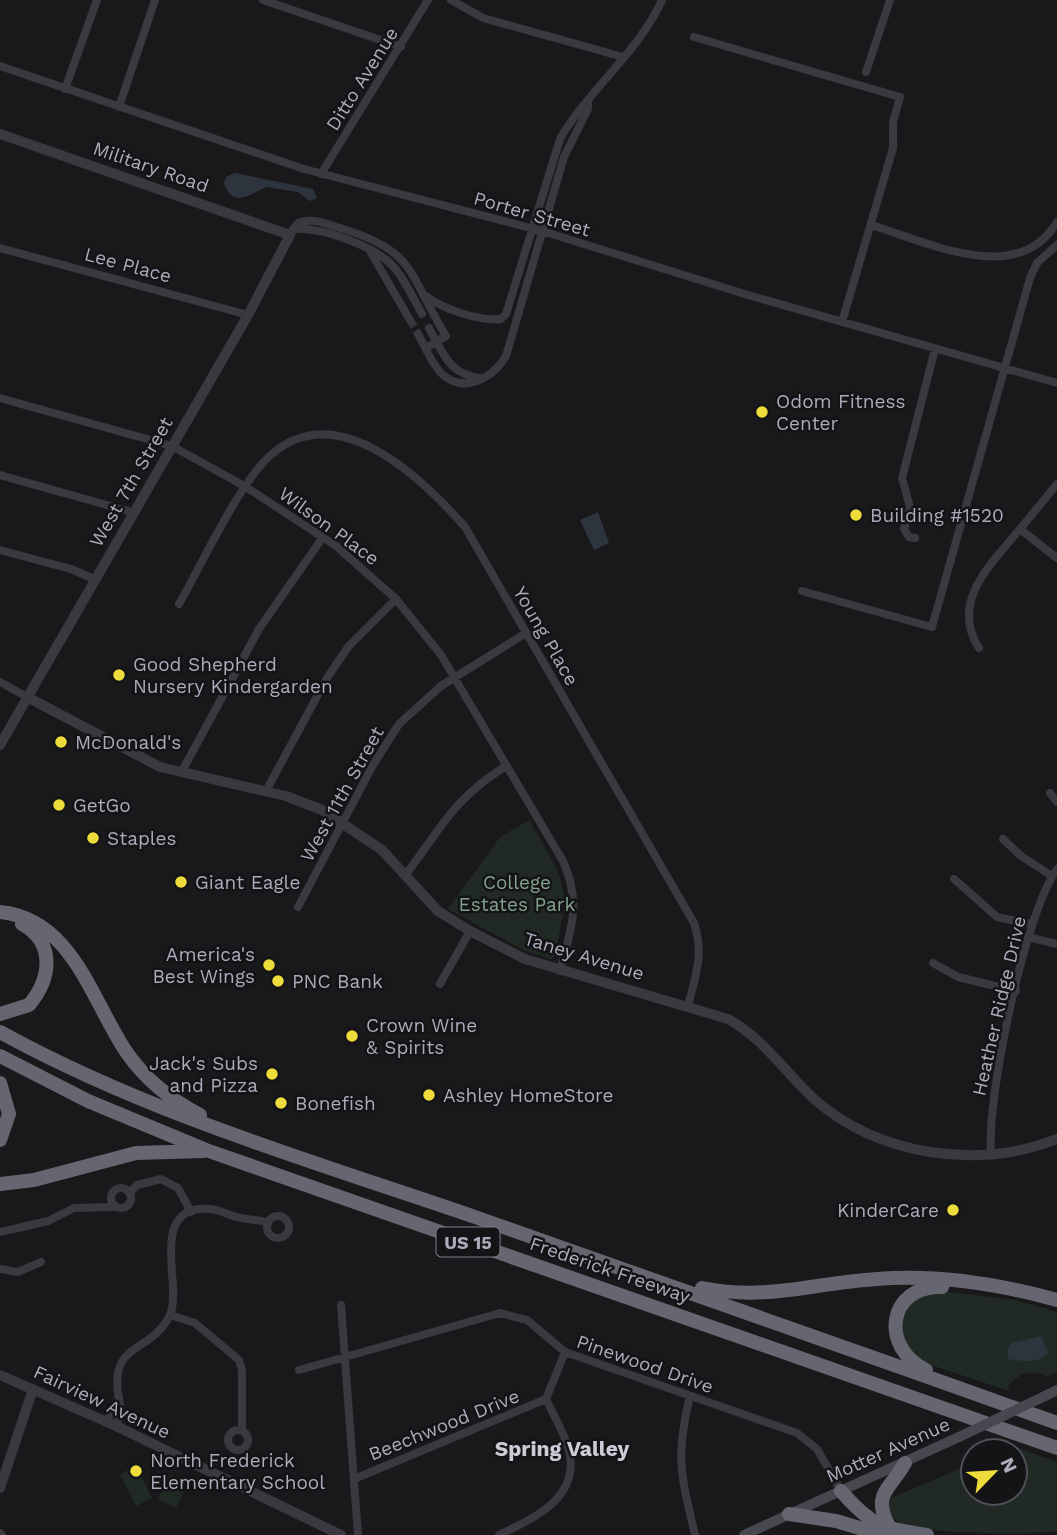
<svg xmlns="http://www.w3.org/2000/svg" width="1057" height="1535" font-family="'Work Sans',sans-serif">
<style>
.green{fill:#202923}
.water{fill:#2e343e}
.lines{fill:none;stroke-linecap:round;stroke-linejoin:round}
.minor-tunnel{stroke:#36363a;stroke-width:8;stroke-dasharray:8 4;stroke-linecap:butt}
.minor{stroke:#3a393f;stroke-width:8}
.tertiary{stroke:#3a393f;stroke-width:10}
.secondary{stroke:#47484f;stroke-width:10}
.motorway{stroke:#666670;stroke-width:14}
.secondary-bridge{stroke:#47484f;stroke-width:10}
.poi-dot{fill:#eedc3c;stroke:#141316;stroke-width:2.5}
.labels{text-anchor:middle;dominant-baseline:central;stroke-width:5;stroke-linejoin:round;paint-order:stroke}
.shield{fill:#141316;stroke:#7e7e89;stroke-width:2}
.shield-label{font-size:18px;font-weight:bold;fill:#abacba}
.street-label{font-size:19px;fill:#abacba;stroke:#141316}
.poi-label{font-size:19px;fill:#abacba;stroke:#141316;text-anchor:start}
.park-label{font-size:19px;fill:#83a48c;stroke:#141316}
.neighbourhood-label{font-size:21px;font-weight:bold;fill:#ccccd6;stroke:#141316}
</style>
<rect width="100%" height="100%" fill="#19181a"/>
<path class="green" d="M 529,820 C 566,884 572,884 554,957 L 551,959 L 523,950 L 448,909 L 500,837 Z
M 934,1290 L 1016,1300 L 1057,1312 L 1057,1372 L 1046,1377 L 1042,1373 L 1022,1374 L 1008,1385 L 1009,1391 L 916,1360 L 907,1353 L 898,1319 L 906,1304 Z
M 994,1439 L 1057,1462 L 1057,1531 C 1028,1535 927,1535 901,1523 C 892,1519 890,1512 887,1502 L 891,1498 L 973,1463 L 973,1493 L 1015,1493 L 1015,1451 L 991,1451 Z
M 136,1466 L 152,1498 L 136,1506 L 120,1474 Z
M 170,1475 L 187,1484 L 176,1508 L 158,1499 Z"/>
<path class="water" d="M 235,173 L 313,189 L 317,198 L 310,201 L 298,192 L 267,187 C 252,192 233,211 224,183 L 226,177 Z
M 598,512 L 609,543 L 594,550 L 580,520 Z
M 1041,1336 L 1048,1353 C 1040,1364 1021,1361 1008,1359 L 1007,1350 L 1012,1343 Z"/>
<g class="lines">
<path class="minor-tunnel" d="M 410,320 L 418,334"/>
<path class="minor" d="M 263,0 L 401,47
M 451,0 L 483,18 L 623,57
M 694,37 L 900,97 L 893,122 L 893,148 L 842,322
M 0,66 L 304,169 L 542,231 L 748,295 L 1057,383
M 866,72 L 890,0
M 65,89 L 97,0
M 119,107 L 155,0
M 321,174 L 428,0
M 871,225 C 928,242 1018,288 1057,222
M 293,229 C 322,227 380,247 397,271 C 407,284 414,300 422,314
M 290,235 L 298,223 C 312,217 326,224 340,228 C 417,251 408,274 446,336 L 426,348
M 0,248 L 248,315
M 371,253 L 410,320
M 424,295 C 443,309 477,321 501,319 L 506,314 L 560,139 C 588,90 638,53 662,0
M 429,328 C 443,353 449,375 481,378
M 418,334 C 425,347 431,362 441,373 C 463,395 493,378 506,356 L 564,157 L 588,109 L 588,103
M 0,398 L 172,446 L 246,487 L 336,546 L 396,599 L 441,655 L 563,861 C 582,903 571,929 560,971
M 0,475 L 132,512
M 1057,484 L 1020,529 L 1057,558
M 915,538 L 909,537 L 904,529 L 910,507 L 902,478 L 935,349
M 0,550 L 71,569 L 94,579
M 802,591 L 932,627 L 1030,278 L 1037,263 L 1057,245
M 179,604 C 201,566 241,479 272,454 C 338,397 422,478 465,527 L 694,923 C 704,953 696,976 688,1005
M 979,648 C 949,602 992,563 1020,529
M 0,682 L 27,697
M 181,773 L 259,629 L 323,537
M 266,791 L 327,678 L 348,647 L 396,599
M 1050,793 L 1057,802
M 1003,839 L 1021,856 L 1052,876
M 406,874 C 443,826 452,800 506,766
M 954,879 L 997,917 L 1031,924
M 298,907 L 373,765 L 399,724 L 441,686 L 526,633
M 1028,937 L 1057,944
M 933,963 L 958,977 L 1016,991
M 440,984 L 470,931
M 991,1155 C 986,1099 1025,913 1057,869
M111 1198a10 10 0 1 1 20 0a10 10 0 1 1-20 0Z
M 130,1193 L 137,1185 L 161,1179 L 178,1188 L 191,1212
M267 1227a11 11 0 1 1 22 0a11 11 0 1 1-22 0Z
M 0,1232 L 48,1221 L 74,1208 L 115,1207
M 0,1269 L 18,1272 L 41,1262
M 341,1305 L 358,1535
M 170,1315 L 195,1323 L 239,1360 L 242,1370 L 242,1430
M 299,1370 L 500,1313 L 527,1320 L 565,1352 L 797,1433 L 817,1449 L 841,1491
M 690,1396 C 675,1457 681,1475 695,1535
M 119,1399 C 108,1341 150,1355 170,1315 C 175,1303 173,1285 172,1273 C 170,1242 167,1205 211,1209 C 220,1210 229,1215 237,1217 C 247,1220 258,1219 268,1223
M 106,1422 L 119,1399 L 121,1412 L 116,1426
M228 1440a10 10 0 1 1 20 0a10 10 0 1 1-20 0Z
M 354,1479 L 546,1399
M 0,1533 L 2,1535
M 499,1535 C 531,1519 577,1501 570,1455 C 567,1437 554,1417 546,1399 L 565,1352"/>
<path class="tertiary" d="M 0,134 L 290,235 L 248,315 L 0,745
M 27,697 L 160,767 L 286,796 L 322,810 L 382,850 L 438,911 L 470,931 L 525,959 L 728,1019 C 763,1038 785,1072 814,1099 C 879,1156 978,1170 1057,1139
M 0,1375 L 116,1426 L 341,1535
M 0,1488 L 33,1389"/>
<path class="secondary" d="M 1045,1396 L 1057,1390
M 744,1535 L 959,1437"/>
<path class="motorway" d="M 0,912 C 73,919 92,1002 127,1053 C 146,1080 171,1100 200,1115
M 0,1014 L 29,1005 C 51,979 56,943 22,924
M 0,1032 C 149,1114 315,1162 475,1217 C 669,1284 863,1354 1057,1423
M 0,1056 L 88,1101 L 206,1150 L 1057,1448
M 0,1083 L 9,1114 L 0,1140
M 0,1184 L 34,1180 L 136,1153 L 204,1151
M 702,1288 C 769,1301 812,1283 877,1279 C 938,1274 999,1284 1057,1300
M 926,1370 C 879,1347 888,1285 942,1287
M 841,1491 C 871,1526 882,1528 927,1535
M 789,1514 L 836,1521 L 883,1535
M 890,1528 C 871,1494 889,1491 905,1463"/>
<path class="secondary-bridge" d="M 959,1437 L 1045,1396"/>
</g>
<g class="poi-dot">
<circle cx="762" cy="412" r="7"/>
<circle cx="856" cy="515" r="7"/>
<circle cx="119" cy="675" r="7"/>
<circle cx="61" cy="742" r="7"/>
<circle cx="59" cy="805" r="7"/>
<circle cx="93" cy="838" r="7"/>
<circle cx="181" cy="882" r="7"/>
<circle cx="269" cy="965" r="7"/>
<circle cx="278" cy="981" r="7"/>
<circle cx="352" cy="1036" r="7"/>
<circle cx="272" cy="1074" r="7"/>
<circle cx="429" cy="1095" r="7"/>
<circle cx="281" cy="1103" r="7"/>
<circle cx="953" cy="1210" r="7"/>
<circle cx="136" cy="1471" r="7"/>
</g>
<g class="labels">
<rect class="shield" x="436.5" y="1227.5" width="63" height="29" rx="5"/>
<g class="shield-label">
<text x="468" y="1242">US 15</text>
</g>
<g class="street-label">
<text transform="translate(362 79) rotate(-58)">Ditto Avenue</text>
<text transform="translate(151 167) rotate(19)">Military Road</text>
<text transform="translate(532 214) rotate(16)">Porter Street</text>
<text transform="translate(128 265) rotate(15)">Lee Place</text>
<text transform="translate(131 482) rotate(-60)">West 7th Street</text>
<text transform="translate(329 526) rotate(36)">Wilson Place</text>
<text transform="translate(546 636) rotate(60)">Young Place</text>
<text transform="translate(342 794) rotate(-61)">West 11th Street</text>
<text transform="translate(584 956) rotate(17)">Taney Avenue</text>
<text transform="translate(999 1006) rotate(-77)">Heather Ridge Drive</text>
<text transform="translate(610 1270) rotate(19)">Frederick Freeway</text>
<text transform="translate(645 1364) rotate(19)">Pinewood Drive</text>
<text transform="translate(102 1402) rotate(25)">Fairview Avenue</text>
<text transform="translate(444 1425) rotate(-22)">Beechwood Drive</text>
<text transform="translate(888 1450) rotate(-24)">Motter Avenue</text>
</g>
<g class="poi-label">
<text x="776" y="401">Odom Fitness<tspan x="776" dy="22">Center</tspan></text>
<text x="870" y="515">Building #1520</text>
<text x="133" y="664">Good Shepherd<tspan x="133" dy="22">Nursery Kindergarden</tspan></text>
<text x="75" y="742">McDonald's</text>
<text x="73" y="805">GetGo</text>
<text x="107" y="838">Staples</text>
<text x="195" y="882">Giant Eagle</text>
<text x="255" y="954" text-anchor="end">America's<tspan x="255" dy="22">Best Wings</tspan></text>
<text x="292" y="981">PNC Bank</text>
<text x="366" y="1025">Crown Wine<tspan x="366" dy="22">&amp; Spirits</tspan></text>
<text x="258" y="1063" text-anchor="end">Jack's Subs<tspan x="258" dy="22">and Pizza</tspan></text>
<text x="443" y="1095">Ashley HomeStore</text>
<text x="295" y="1103">Bonefish</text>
<text x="939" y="1210" text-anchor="end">KinderCare</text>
<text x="150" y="1460">North Frederick<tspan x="150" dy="22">Elementary School</tspan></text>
</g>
<g class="park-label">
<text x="517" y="882">College<tspan x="517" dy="22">Estates Park</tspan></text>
</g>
<g class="neighbourhood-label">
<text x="562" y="1448">Spring Valley</text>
</g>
</g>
<g transform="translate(994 1472) rotate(65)"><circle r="33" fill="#141316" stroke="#505058" stroke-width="2"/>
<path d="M0-5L12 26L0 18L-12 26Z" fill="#eedc3c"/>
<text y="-10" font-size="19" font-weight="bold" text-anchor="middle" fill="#abacba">N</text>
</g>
</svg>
